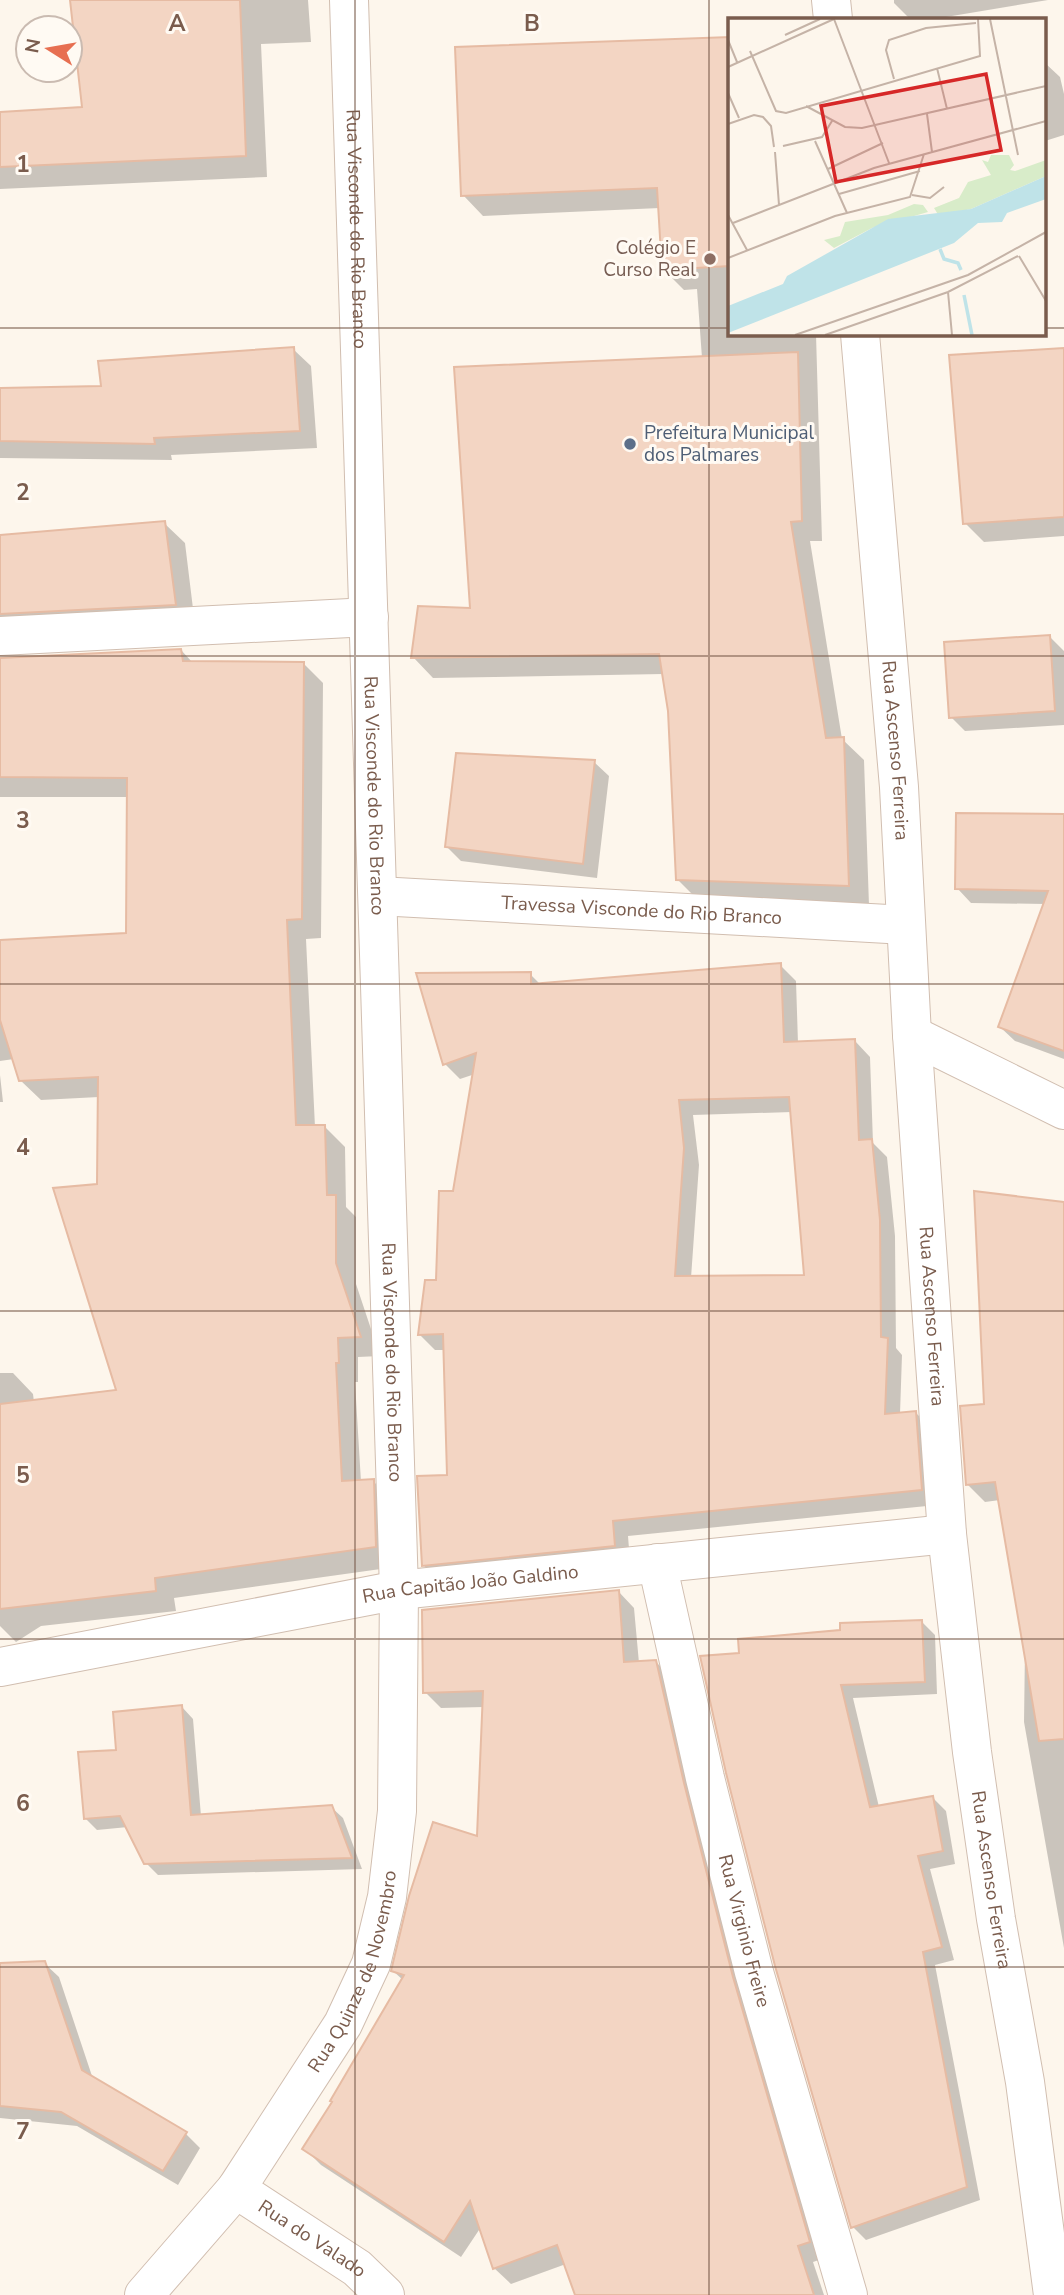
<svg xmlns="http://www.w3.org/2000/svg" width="1064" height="2295" font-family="'Nunito Sans',sans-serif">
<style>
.shadow{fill:#0003;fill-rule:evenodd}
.building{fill:#f3d5c3;stroke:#e6bba3;stroke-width:2;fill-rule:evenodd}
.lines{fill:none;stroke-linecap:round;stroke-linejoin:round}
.minor-casing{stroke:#d1beb0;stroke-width:40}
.tertiary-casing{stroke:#d1beb0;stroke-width:40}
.minor{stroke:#fff;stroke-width:38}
.tertiary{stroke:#fff;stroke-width:38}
.grid{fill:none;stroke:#7a5c4d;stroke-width:2;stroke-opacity:0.55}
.education-dot{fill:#8d6e63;stroke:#fffaf3;stroke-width:2.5}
.service-dot{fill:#5c6f8a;stroke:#fffaf3;stroke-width:2.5}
.labels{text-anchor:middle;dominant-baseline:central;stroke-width:6;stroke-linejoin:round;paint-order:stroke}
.street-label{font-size:19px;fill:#7a5c4d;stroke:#fffaf3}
.education-label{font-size:19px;fill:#785e54;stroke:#fffaf3;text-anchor:end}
.service-label{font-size:19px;fill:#4e5e75;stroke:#fffaf3;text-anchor:start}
.inset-river{fill:none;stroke:#bfe3e8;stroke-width:3.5}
.inset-road{fill:none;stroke:#c5b3a7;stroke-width:2}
.view{fill:#d62828;fill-opacity:0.15;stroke:#d62828;stroke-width:3.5}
.inset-edge{fill:none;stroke:#7a5c4d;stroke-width:3.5}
.grid-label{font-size:23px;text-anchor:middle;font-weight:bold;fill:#7a5c4d;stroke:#fffaf3;stroke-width:6;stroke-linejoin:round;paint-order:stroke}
</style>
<rect width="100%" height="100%" fill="#fdf6ec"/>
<path class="shadow" d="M 72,0 L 308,0 L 311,42 L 261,44 L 267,177 L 0,189 L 0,114 L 84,109 Z
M 894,0 L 1048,0 L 934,19 L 910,19 L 894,3 Z
M 730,38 L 730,334 L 816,334 L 822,541 L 810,541 L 842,739 L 864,760 L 869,905 L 698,900 L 678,880 L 669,711 L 664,674 L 433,678 L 413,657 L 472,610 L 702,358 L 697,289 L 684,290 L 664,270 L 660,208 L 483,216 L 463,195 Z
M 1045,63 L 1060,77 L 1064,94 L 1064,135 L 1045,141 Z
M 293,349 L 311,366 L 317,448 L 171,455 L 172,460 L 0,458 L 0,390 L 103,388 Z
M 1064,350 L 1064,536 L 984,542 L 965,523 Z
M 164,523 L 185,543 L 195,625 L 0,647 L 0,537 Z
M 1049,636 L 1064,651 L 1064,725 L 965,731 L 951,717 Z
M 181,650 L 193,663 L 303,663 L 323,683 L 321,938 L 306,939 L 315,1127 L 325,1127 L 345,1147 L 346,1207 L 356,1217 L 356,1284 L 380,1356 L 358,1357 L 358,1382 L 355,1382 L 361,1482 L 373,1481 L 393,1501 L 395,1567 L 174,1598 L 176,1611 L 41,1626 L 16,1642 L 0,1626 L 0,1373 L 13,1373 L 33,1394 L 34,1402 L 118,1392 L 99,1097 L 41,1100 L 20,1080 L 14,1059 L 0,1061 L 0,941 L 128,935 L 129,797 L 0,797 L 0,659 Z
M 594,762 L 609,776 L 597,878 L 461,861 L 447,847 Z
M 1064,816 L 1064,1059 L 1015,1041 L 1000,1027 L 1045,904 L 971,903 L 957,888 Z
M 780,965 L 796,981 L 798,1043 L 855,1041 L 870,1057 L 873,1143 L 887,1157 L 895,1236 L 896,1348 L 902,1355 L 900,1414 L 916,1413 L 931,1428 L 937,1505 L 628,1536 L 630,1561 L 439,1580 L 423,1565 L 449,1476 L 445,1350 L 435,1350 L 420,1335 L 437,1281 L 475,1074 L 460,1079 L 445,1064 L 530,974 L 541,985 ZM 792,1112 L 806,1276 L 691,1278 L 699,1165 L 693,1115 Z
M 0,1075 L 3,1102 L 0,1102 Z
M 1064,1204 L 1064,1948 L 1024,1722 L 1025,1647 L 1000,1500 L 985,1502 L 967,1484 L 986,1405 Z
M 618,1591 L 634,1608 L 639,1663 L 656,1662 L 672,1678 L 825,2258 L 813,2262 L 824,2295 L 577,2295 L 566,2264 L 511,2284 L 494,2268 L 481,2227 L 461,2257 L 321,2165 L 304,2148 L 334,2103 L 403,1980 L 393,1971 L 479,1838 L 484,1707 L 441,1708 L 425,1692 Z
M 921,1621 L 935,1635 L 937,1694 L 853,1698 L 879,1807 L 933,1798 L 946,1811 L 955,1864 L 930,1869 L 954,1960 L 935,1965 L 980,2200 L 866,2240 L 853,2227 L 741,1655 L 842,1631 Z
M 182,1707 L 193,1719 L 201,1816 L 331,1807 L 343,1818 L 362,1869 L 158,1875 L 146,1863 L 128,1827 L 97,1830 L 85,1818 L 118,1752 Z
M 44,1963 L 59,1977 L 93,2079 L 185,2133 L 200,2148 L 178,2185 L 77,2126 L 0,2118 L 0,1965 Z"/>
<path class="building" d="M 70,0 L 240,0 L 246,156 L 0,167 L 0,112 L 82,107 Z
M 730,37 L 730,266 L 662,270 L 657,188 L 461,196 L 455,47 Z
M 294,347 L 300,431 L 154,438 L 155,444 L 0,441 L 0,388 L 101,386 L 98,361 Z
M 1064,348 L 1064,517 L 963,524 L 949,355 Z
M 798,352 L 802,521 L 791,522 L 826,738 L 844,737 L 849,886 L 676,880 L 668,711 L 659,654 L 411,658 L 418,606 L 470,608 L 454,367 Z
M 165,521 L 176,605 L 0,614 L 0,535 Z
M 1050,635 L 1055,711 L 949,718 L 944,642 Z
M 181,649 L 183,661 L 304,662 L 302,919 L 287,920 L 296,1125 L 325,1125 L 327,1195 L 336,1195 L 336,1263 L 361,1337 L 338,1338 L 339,1363 L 336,1363 L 342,1481 L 374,1479 L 376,1547 L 155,1578 L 156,1591 L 0,1609 L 0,1404 L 116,1390 L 53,1188 L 97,1184 L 98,1077 L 19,1081 L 0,1020 L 0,940 L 126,933 L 127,778 L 0,777 L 0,658 Z
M 456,753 L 595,760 L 583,864 L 445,847 Z
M 956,813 L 1064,814 L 1064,1051 L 998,1027 L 1048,891 L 955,889 Z
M 781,963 L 784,1042 L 855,1039 L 859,1140 L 872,1139 L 880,1220 L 881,1337 L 888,1338 L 885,1414 L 916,1411 L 922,1490 L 613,1521 L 615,1546 L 422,1566 L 417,1476 L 447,1475 L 443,1334 L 418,1335 L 425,1280 L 436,1280 L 439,1191 L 453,1191 L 476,1053 L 443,1065 L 416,973 L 531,972 L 531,984 ZM 789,1097 L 804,1275 L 675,1276 L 684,1148 L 679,1100 Z
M 974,1191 L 1064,1202 L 1064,1739 L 1039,1741 L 995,1482 L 966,1485 L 960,1406 L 984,1404 Z
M 619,1590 L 624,1662 L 656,1660 L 684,1783 L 733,1977 L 810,2242 L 798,2246 L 814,2295 L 575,2295 L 557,2245 L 493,2269 L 470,2201 L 444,2242 L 302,2149 L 332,2102 L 330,2101 L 404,1975 L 391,1971 L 409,1896 L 433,1822 L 477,1836 L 483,1691 L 423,1693 L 422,1610 Z
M 922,1620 L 925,1682 L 841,1685 L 870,1807 L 933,1796 L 943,1851 L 918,1856 L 942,1947 L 923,1952 L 967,2187 L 851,2228 L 775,1966 L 726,1773 L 700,1656 L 739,1653 L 738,1639 L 840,1630 L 840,1623 Z
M 182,1705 L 191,1815 L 332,1805 L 352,1858 L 144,1864 L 120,1816 L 84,1819 L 78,1752 L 116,1750 L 113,1712 Z
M 45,1961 L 82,2070 L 187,2132 L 163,2171 L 61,2112 L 0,2106 L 0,1963 Z"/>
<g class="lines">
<defs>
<g id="minor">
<path d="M 831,0 L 833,19"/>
<path id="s1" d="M 860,334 L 899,787 L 912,1035 L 947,1534 L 972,1752 L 996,1919 L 1025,2082 L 1053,2295"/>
<path d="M 0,636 L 369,617"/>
<path id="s2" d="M 378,896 L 906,925"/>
<path d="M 912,1035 L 1064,1110"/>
<path id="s3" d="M 657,1563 L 705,1778 L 754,1972 L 848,2295"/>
<path id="s4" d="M 236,2189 L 357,2268 L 385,2295"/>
<path id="s5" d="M 144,2295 L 236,2189 L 343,2024 L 371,1964 L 387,1897 L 397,1811 L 399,1590"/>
</g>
<g id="tertiary">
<path id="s6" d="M 349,0 L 399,1590"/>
<path id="s7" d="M 0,1667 L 399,1590 L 947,1534"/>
</g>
</defs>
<use href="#minor" class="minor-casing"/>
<use href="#tertiary" class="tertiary-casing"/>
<use href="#minor" class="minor"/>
<use href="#tertiary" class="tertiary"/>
</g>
<path class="grid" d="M 355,0 L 355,2295M 709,0 L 709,2295M 0,328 L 730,328M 1045,328 L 1064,328M 0,656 L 1064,656M 0,984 L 1064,984M 0,1311 L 1064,1311M 0,1639 L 1064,1639M 0,1967 L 1064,1967"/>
<circle class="education-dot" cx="710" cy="259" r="7"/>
<circle class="service-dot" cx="630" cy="444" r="7"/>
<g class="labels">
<g class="street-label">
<text stroke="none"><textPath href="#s6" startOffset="229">Rua Visconde do Rio Branco</textPath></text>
<text stroke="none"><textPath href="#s1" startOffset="418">Rua Ascenso Ferreira</textPath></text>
<text stroke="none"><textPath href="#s6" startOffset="796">Rua Visconde do Rio Branco</textPath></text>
<text stroke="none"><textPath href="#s2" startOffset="264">Travessa Visconde do Rio Branco</textPath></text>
<text stroke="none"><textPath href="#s1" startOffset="985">Rua Ascenso Ferreira</textPath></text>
<text stroke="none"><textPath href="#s6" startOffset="1363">Rua Visconde do Rio Branco</textPath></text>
<text stroke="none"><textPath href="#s7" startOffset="478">Rua Capitão João Galdino</textPath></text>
<text stroke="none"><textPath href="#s1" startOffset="1552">Rua Ascenso Ferreira</textPath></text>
<text stroke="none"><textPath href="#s3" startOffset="378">Rua Virginio Freire</textPath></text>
<text stroke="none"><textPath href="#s5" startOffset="390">Rua Quinze de Novembro</textPath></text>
<text stroke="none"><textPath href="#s4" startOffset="91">Rua do Valado</textPath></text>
</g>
<g class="education-label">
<text x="696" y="248">Colégio E<tspan x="696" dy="22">Curso Real</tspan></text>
</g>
<g class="service-label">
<text x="644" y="433">Prefeitura Municipal<tspan x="644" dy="22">dos Palmares</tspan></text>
</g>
</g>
<g transform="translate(728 18)">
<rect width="318" height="318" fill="#fdf6ec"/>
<path d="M 263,137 L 281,137 L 286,147 L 282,152 L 287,153 L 318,142 L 318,158 L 243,191 L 211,198 L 206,190 L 231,180 L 240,164 L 263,157 L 254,142 L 260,144 ZM 186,186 L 195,187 L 200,194 L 144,210 L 106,230 L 96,222 L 112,218 L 117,204 L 160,197 Z" fill="#d8ecc9"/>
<path d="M 318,158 L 318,181 L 279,195 L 274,204 L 250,205 L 226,225 L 0,315 L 0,288 L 55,266 L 59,258 L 160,201 L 243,191 Z" fill="#bfe3e8"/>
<path class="inset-river" d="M 212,231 L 216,241 L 230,245 L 233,252M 236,277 L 244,317"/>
<path class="inset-road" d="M 106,1 L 161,145M 262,1 L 290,137M 57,17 L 92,1M 0,22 L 9,44M 22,33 L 48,93 L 58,95 L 252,38 L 250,1M 0,49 L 106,1M 209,50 L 219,91M 166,61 L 158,32 L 161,22 L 198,10 L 248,5M 0,75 L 11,100M 78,88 L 117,109 L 134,110 L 318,68M 199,96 L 204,134M 0,106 L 26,97 L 35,99 L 43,108 L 46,129M 87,123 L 119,195M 55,128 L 94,119 L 104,103M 47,134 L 51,187M 100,151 L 155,125M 111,176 L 192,153M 184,177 L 202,180 L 216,169M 0,197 L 19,232M 5,205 L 146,150 L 318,103M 291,238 L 318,283M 0,240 L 107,198 L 182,179 L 196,136M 220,274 L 224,317M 67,317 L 240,257 L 318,214M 97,317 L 220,274 L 290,238"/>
<path class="view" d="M 258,56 L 273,132 L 108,164 L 93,88 Z"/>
<rect width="318" height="318" class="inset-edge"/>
</g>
<g class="grid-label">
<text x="177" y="31">A</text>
<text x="532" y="31">B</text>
<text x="23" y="172">1</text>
<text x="23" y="500">2</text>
<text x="23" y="828">3</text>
<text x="23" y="1155">4</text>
<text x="23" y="1483">5</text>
<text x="23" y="1811">6</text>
<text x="23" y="2139">7</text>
</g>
<g transform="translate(49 49) rotate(281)"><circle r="33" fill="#fffaf3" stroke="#cabbb1" stroke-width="2"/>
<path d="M0-5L12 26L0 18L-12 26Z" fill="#e76f51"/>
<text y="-10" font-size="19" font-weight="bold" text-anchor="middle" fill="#7a5c4d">N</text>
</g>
</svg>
